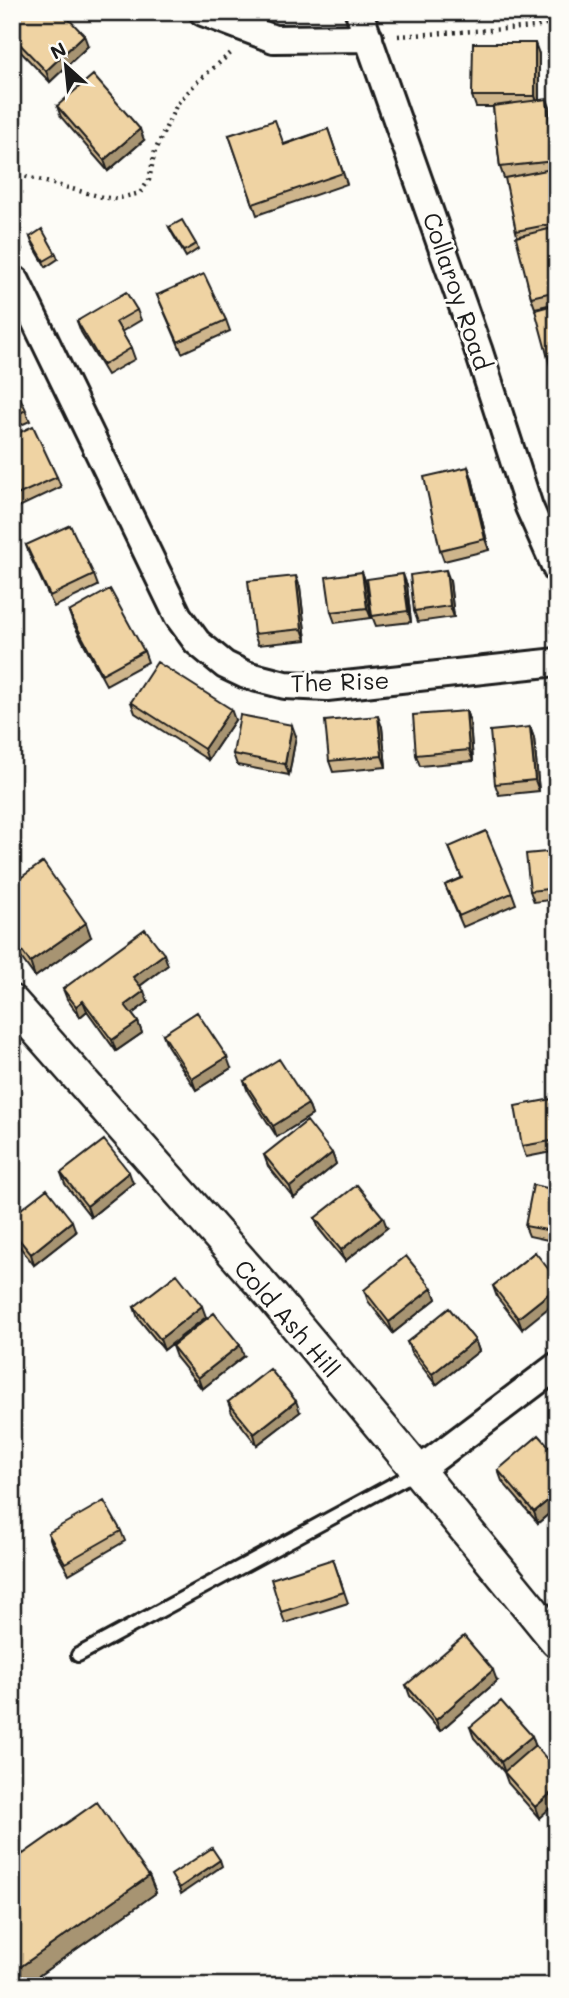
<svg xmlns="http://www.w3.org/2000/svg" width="569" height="1998" font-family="Mali,sans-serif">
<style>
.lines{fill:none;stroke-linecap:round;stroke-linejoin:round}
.service-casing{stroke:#1c1c1c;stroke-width:18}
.minor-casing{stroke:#1c1c1c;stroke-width:32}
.tertiary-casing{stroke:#1c1c1c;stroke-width:37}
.path{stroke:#1c1c1c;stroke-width:4.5;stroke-dasharray:2 5;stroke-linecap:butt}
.service{stroke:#fdfcf7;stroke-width:12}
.minor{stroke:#fdfcf7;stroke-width:26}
.tertiary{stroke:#fdfcf7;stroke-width:32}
.wall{fill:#ceb58c;stroke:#1c1c1c;stroke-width:2}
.shaded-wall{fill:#a79472;stroke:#1c1c1c;stroke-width:2}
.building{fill:#efd3a3;stroke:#1c1c1c;stroke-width:2}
.labels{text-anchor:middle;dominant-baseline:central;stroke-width:6;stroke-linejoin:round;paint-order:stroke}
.street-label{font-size:24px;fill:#1c1c1c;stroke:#fdfcf7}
</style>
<rect width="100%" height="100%" fill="#fdfcf7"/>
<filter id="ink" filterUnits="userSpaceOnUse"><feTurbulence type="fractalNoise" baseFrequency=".0143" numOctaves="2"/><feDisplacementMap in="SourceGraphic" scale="14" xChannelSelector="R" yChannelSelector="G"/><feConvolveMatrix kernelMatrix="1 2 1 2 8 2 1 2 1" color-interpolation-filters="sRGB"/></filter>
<g filter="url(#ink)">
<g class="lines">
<defs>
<path id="service" d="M 78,1655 L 418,1471"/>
<path id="minor" d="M 203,12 L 274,39 L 369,38
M 359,12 L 478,349 L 529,507 L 557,570
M 16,281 L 178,616 L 197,642 L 225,665 L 246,675 L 285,685 L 327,687 L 557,662
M 418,1471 L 557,1366"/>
<path id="tertiary" d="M 12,1002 L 270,1294 L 418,1471 L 557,1641"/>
</defs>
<use href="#service" class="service-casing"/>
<use href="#minor" class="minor-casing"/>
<use href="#tertiary" class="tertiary-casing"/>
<path class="path" d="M 398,36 L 536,27 L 557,20
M 12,173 L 102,197 L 116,199 L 140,193 L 149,180 L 155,151 L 177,104 L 198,81 L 231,53"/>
<use href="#service" class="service"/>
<use href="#minor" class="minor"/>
<use href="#tertiary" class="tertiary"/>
</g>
<path class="wall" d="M 12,12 L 88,46 L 50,82 L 12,43 Z
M 539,54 L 539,100 L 551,110 L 557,163 L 557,303 L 535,308 L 531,297 L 516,231 L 507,178 L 504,178 L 500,167 L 493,107 L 476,107 L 472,96 Z
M 57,106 L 144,140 L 108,171 L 61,117 Z
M 328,129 L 347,184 L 257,215 L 229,135 L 284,144 Z
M 12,227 L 22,249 L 12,255 Z
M 169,227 L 196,244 L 198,249 L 186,257 L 172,233 Z
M 30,237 L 56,254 L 58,259 L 46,267 L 32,243 Z
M 157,295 L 226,320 L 230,331 L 182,353 Z
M 557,304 L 557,390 L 551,369 Z
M 137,310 L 141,320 L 121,332 L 131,348 L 135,359 L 107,375 L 81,332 L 77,321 Z
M 12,381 L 30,421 L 12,429 Z
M 12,436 L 57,477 L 61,487 L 17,508 L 12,498 Z
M 468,467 L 472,478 L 489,550 L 444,561 L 440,550 Z
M 26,545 L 94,575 L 98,586 L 54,607 L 30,556 Z
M 362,572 L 366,583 L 371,618 L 335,623 L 331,612 Z
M 450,581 L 454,617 L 418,622 L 414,611 Z
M 407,585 L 411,622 L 376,626 L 372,616 Z
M 300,587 L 306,640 L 258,645 L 254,634 Z
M 69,612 L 144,651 L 148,662 L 106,685 L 73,623 Z
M 131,702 L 235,720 L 208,760 L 135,713 Z
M 466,711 L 470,722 L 473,761 L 420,766 L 416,755 Z
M 382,727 L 386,767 L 333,772 L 329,761 Z
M 530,727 L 534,738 L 539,791 L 499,795 L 495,784 Z
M 296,736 L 289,775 L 237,765 L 233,754 Z
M 449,847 L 512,893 L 516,904 L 463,927 L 445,885 L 462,878 Z
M 557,851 L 557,899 L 534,902 L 530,891 Z
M 12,884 L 91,937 L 35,977 L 12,945 Z
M 168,965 L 140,986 L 148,1002 L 132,1014 L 138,1022 L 142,1033 L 116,1051 L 87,1011 L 80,1017 L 67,999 L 63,989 Z
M 163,1034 L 231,1068 L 196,1090 L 167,1045 Z
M 244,1081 L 308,1104 L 312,1115 L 277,1137 L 248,1092 Z
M 557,1098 L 557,1151 L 526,1157 L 522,1146 Z
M 332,1153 L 336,1164 L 294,1198 L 268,1166 L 264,1155 Z
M 61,1173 L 133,1183 L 91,1217 L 65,1184 Z
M 557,1190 L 557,1242 L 529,1236 L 525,1226 Z
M 12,1216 L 76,1232 L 34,1265 L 12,1237 Z
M 315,1218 L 387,1228 L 345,1261 L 319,1229 Z
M 535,1252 L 522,1329 L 497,1297 L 493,1286 Z
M 432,1288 L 436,1299 L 393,1333 L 368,1301 L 364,1290 Z
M 134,1307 L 206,1317 L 164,1350 L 138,1318 Z
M 475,1340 L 479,1351 L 436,1385 L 411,1352 L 407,1342 Z
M 172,1346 L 244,1356 L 202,1389 L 176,1357 Z
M 228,1402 L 300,1412 L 257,1445 L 232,1413 Z
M 557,1455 L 557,1507 L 538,1523 L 502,1481 L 498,1470 Z
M 121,1531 L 125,1541 L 69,1574 L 52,1544 L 48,1533 Z
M 333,1559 L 348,1603 L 285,1623 L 281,1612 Z
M 497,1681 L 440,1731 L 410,1696 L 406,1685 Z
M 470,1727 L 532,1736 L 535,1746 L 539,1818 L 508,1783 L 504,1772 L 474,1738 Z
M 12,1839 L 23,1854 L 149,1876 L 156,1893 L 24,1986 L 17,1986 L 12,1979 Z"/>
<path class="shaded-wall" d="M 84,35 L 88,46 L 50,82 L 46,71 Z
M 535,43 L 539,54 L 539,107 L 535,96 Z
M 547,99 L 551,110 L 557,169 L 554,161 Z
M 140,129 L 144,140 L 108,171 L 104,160 Z
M 468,467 L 472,478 L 489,550 L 485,539 Z
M 446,570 L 450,581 L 454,617 L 450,606 Z
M 362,572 L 366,583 L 371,618 L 367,608 Z
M 403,574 L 407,585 L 411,622 L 408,611 Z
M 296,576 L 300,587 L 306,640 L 302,629 Z
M 231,709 L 235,720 L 208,760 L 204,749 Z
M 466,711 L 470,722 L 473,761 L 469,750 Z
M 378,716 L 382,727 L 386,767 L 382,756 Z
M 292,725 L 296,736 L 289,775 L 285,764 Z
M 530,727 L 534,738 L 539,791 L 535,780 Z
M 86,923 L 91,937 L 35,977 L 30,962 Z
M 164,954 L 168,965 L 137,988 L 133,977 Z
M 144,991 L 148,1002 L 129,1016 L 125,1005 Z
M 83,1001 L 87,1011 L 80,1017 L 76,1006 Z
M 138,1022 L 142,1033 L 116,1051 L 112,1040 Z
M 18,1040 L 22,1051 L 12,1058 L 12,1044 Z
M 227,1057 L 231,1068 L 196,1090 L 192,1079 Z
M 308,1104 L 312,1115 L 277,1137 L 273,1126 Z
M 332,1153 L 336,1164 L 294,1198 L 290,1187 Z
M 129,1172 L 133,1183 L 91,1217 L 87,1206 Z
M 383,1217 L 387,1228 L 345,1261 L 341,1250 Z
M 72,1221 L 76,1232 L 34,1265 L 31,1254 Z
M 557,1287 L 557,1301 L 522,1329 L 518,1318 Z
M 432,1288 L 436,1299 L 393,1333 L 389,1322 Z
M 202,1306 L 206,1317 L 164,1350 L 160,1339 Z
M 475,1340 L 479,1351 L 436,1385 L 432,1374 Z
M 240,1345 L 244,1356 L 202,1389 L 198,1378 Z
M 296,1401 L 300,1412 L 257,1445 L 254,1434 Z
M 557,1493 L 557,1507 L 538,1523 L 534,1512 Z
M 493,1670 L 497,1681 L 440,1731 L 436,1720 Z
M 532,1736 L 536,1747 L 505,1773 L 501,1762 Z
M 557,1788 L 557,1802 L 539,1818 L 535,1807 Z
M 220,1860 L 222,1866 L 181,1894 L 179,1888 Z
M 149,1876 L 156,1893 L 24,1986 L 18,1986 L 13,1972 Z"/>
<path class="building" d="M 12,12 L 62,12 L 84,35 L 46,71 L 12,36 Z
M 473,43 L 535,43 L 535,96 L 472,96 Z
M 93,75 L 140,129 L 104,160 L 57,106 Z
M 547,99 L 554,161 L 500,167 L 493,106 Z
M 275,120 L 284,145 L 328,129 L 343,173 L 253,204 L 229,135 Z
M 557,168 L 557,223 L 516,231 L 505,178 Z
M 182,220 L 196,244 L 184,251 L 169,227 Z
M 12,227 L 18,239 L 12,242 Z
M 557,227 L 557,291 L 531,297 L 516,237 Z
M 42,229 L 56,254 L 44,261 L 30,237 Z
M 204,274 L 226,320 L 178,342 L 157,295 Z
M 126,292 L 137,310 L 116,322 L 131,348 L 103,365 L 77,321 Z
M 557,304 L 557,368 L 551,369 L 535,310 Z
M 557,377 L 557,390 L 553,378 Z
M 12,381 L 26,410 L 12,417 Z
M 33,426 L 57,477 L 13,497 L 12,495 L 12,436 Z
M 468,467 L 485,539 L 440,550 L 424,477 Z
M 70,525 L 94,575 L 50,596 L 26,545 Z
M 446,570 L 450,606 L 414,611 L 410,575 Z
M 362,572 L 367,608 L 331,612 L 326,577 Z
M 403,574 L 408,611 L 372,616 L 367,579 Z
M 296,576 L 302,629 L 254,634 L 248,581 Z
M 110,589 L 144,651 L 102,674 L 69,612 Z
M 157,662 L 231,709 L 204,749 L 131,702 Z
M 466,711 L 469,750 L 416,755 L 413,715 Z
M 240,715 L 292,725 L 285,764 L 233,754 Z
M 378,716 L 382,756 L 329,761 L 325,721 Z
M 530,727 L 535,780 L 495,784 L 490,731 Z
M 486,831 L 512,893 L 459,916 L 445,885 L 462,878 L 449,847 Z
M 557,851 L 557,888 L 530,891 L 526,854 Z
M 43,862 L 86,923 L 30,962 L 12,937 L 12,884 Z
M 145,929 L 164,954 L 133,977 L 144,991 L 125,1005 L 138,1022 L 112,1040 L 83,1001 L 76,1006 L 63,989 Z
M 197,1012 L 227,1057 L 192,1079 L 163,1034 Z
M 12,1032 L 18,1040 L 12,1044 Z
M 279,1059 L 308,1104 L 273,1126 L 244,1081 Z
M 557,1098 L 557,1140 L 522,1146 L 515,1106 Z
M 307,1121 L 332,1153 L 290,1187 L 264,1155 Z
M 104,1140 L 129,1172 L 87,1206 L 61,1173 Z
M 357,1185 L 383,1217 L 341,1250 L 315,1218 Z
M 533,1185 L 557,1190 L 557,1232 L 525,1226 Z
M 47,1189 L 72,1221 L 31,1254 L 12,1231 L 12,1216 Z
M 535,1252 L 557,1280 L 557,1287 L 518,1318 L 493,1286 Z
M 406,1256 L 432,1288 L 389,1322 L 364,1290 Z
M 177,1274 L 202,1306 L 160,1339 L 134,1307 Z
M 449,1308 L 475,1340 L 432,1374 L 407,1342 Z
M 214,1313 L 240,1345 L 198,1378 L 172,1346 Z
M 270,1369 L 296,1401 L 254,1434 L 228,1402 Z
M 539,1435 L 557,1455 L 557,1493 L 534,1512 L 498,1470 Z
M 104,1501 L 121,1531 L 65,1563 L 48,1533 Z
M 333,1559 L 344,1592 L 281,1612 L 271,1579 Z
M 464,1636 L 493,1670 L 436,1720 L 406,1685 Z
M 501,1701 L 532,1736 L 501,1762 L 470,1727 Z
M 535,1745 L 557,1771 L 557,1788 L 535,1807 L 504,1772 Z
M 97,1802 L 149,1876 L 13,1972 L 12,1971 L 12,1839 L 23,1854 Z
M 212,1848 L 220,1860 L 179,1888 L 171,1875 Z"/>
</g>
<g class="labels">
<g class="street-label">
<text transform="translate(458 291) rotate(71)">Collaroy Road</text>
<text transform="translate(340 681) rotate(-2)">The Rise</text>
<text transform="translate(288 1318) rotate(49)">Cold Ash Hill</text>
</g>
</g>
<rect width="569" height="1998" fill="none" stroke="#fdfcf7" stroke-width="42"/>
<rect x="21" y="21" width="527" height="1956" fill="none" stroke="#1c1c1c" stroke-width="2.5" filter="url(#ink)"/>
<g transform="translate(66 66) rotate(333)" stroke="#fdfcf7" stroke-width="5" paint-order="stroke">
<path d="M0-5L12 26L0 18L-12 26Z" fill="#1c1c1c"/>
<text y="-10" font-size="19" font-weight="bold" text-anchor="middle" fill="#1c1c1c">N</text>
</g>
</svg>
